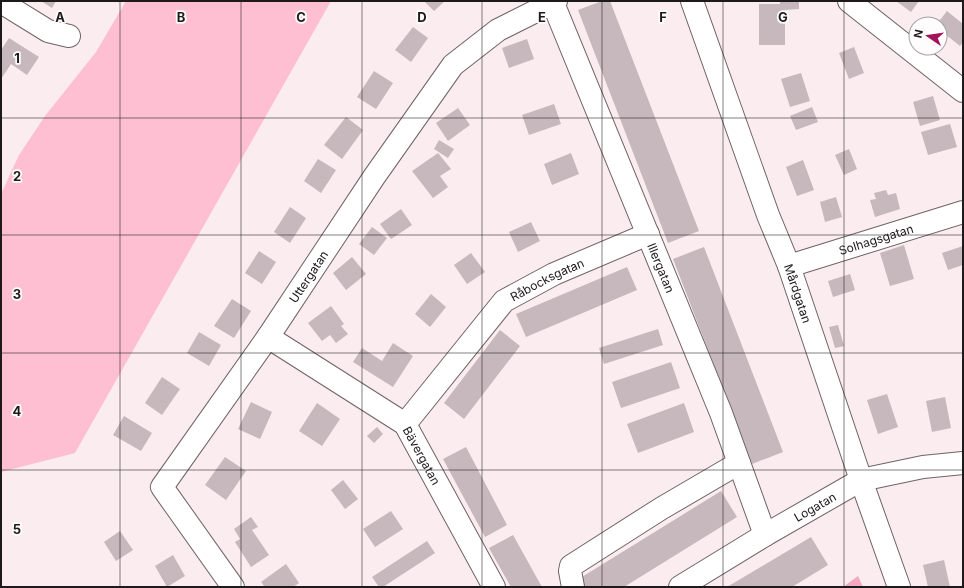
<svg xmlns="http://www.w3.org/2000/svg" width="964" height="588" font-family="Inter,sans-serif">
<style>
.green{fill:#fdbfd1}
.forest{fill:#f5a8bf}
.building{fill:#c6b8bc}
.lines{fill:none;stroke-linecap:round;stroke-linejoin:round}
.minor-casing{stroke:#6f6366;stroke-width:24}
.minor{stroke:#fff;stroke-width:22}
.grid{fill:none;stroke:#1e191a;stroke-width:1;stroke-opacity:0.55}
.labels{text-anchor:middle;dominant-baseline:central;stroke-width:3.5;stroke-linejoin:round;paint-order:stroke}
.street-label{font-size:12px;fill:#1e191a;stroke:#fffcfd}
.grid-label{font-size:13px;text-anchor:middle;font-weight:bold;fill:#1e191a;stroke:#fffcfd;stroke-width:3.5;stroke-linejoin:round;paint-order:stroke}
</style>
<rect width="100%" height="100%" fill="#faecef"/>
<path class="green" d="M 126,1 L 331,1 L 75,453 L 1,472 L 1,194 L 19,155 L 45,116 L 96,52 Z"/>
<path class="forest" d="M 858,576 L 863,587 L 843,587 Z"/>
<path class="building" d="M 41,1 L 56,1 L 52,8 Z
M 424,1 L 445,1 L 434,11 Z
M 602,1 L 610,1 L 699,231 L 668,243 L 578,10 Z
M 780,1 L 799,1 L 799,9 L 785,10 L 785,45 L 759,45 L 759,4 L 780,4 Z
M 896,1 L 919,1 L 911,12 Z
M 947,11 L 963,24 L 963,42 L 960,46 L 940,30 L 940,24 L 937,24 Z
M 413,27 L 428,38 L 411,62 L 395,50 Z
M 9,38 L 39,57 L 27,75 L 11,64 L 1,79 L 1,50 Z
M 527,39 L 534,59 L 509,68 L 502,48 Z
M 854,47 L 864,73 L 849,79 L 839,53 Z
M 374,71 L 393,83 L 376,109 L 357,97 Z
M 801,73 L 810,101 L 790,107 L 781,79 Z
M 933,96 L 940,120 L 920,126 L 913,102 Z
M 554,104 L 561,124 L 529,135 L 522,115 Z
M 812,107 L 818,122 L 796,130 L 790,116 Z
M 458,108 L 470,125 L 448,141 L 436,123 Z
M 346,117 L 363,130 L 342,159 L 324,145 Z
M 950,124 L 957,147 L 928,155 L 921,132 Z
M 439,140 L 454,149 L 448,158 L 434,149 Z
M 849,149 L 857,169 L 844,175 L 835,155 Z
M 438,153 L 451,169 L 440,176 L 448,187 L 433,198 L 412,171 Z
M 571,153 L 579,174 L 552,185 L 544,164 Z
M 318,159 L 336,170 L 321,193 L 304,181 Z
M 803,160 L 814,190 L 797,196 L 786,167 Z
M 886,190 L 888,195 L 896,193 L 900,209 L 875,217 L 870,200 L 876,199 L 874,193 Z
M 836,197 L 842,217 L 825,222 L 820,202 Z
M 290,207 L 306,218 L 290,243 L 274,232 Z
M 401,209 L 412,225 L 391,239 L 380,224 Z
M 531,222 L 540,241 L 518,252 L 509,232 Z
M 372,227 L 387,238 L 374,255 L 359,244 Z
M 904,245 L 914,279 L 890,286 L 880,253 Z
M 963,246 L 963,265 L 948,270 L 942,253 Z
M 704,247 L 783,452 L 752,464 L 673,259 Z
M 259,251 L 276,262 L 262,284 L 245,273 Z
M 471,253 L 485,272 L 467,284 L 454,265 Z
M 352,257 L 366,274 L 346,290 L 333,273 Z
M 627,267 L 637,290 L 526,337 L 516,314 Z
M 850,274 L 855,290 L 833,297 L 828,281 Z
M 431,294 L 446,307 L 430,327 L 415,314 Z
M 232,299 L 251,311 L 234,338 L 214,326 Z
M 331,306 L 344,324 L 341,326 L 348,334 L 336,343 L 330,335 L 322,341 L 308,323 Z
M 838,325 L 844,346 L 835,348 L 829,327 Z
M 658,329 L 663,345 L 604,364 L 599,348 Z
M 500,330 L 520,346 L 464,419 L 444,403 Z
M 199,332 L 221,345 L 209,366 L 187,353 Z
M 393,343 L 413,356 L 393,387 L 353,362 L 362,348 L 382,361 Z
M 671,362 L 680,388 L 621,408 L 612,382 Z
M 162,377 L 180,389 L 162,415 L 145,403 Z
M 887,394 L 898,427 L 878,434 L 867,400 Z
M 945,397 L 951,428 L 932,432 L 926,401 Z
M 251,402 L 272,412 L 260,439 L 238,429 Z
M 317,403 L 340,419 L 322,446 L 299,431 Z
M 684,403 L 694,432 L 638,453 L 627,424 Z
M 124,416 L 152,433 L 141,451 L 113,435 Z
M 377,427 L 383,434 L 374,443 L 367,436 Z
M 466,447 L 507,525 L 485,537 L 443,459 Z
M 225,457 L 246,471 L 226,500 L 205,485 Z
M 343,480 L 358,499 L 345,509 L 331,490 Z
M 721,491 L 737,517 L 624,587 L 581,587 L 577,580 Z
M 391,511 L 403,529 L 375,547 L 363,529 Z
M 251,517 L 258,527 L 252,530 L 269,555 L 251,567 L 235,542 L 240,539 L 234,529 Z
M 120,531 L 133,550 L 116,561 L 104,542 Z
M 513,535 L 542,587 L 511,587 L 489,548 Z
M 811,537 L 828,565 L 792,587 L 727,587 Z
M 427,541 L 435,553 L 383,587 L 379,587 L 372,577 Z
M 173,555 L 185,576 L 167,587 L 155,566 Z
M 944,560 L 950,587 L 928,587 L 923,565 Z
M 286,564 L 299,583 L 293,587 L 265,587 L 261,582 Z"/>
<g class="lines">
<defs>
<g id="minor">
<path id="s1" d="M 692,1 L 768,215 L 789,266 L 861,480 L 899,587"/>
<path d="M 849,1 L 963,91"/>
<path d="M 1,2 L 48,31 L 69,36"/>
<path id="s2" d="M 553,3 L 721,413 L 765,535"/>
<path id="s3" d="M 789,266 L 963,212"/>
<path id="s4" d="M 268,337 L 405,424 L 494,587"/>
<path id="s5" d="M 405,424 L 504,301 L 554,274 L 648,234"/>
<path id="s6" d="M 233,587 L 162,487 L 268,337 L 374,177 L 453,65 L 498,30 L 556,1"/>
<path d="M 573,587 L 570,571 L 571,566 L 662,508 L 739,463"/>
<path id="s7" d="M 680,587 L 765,535 L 861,480 L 923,467 L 963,463"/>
</g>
</defs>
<use href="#minor" class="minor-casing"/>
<use href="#minor" class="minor"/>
</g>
<path class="grid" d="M 120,1 L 120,587M 241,1 L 241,587M 362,1 L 362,587M 482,1 L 482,587M 602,1 L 602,587M 723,1 L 723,587M 844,1 L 844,587M 1,118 L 963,118M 1,235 L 963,235M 1,353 L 963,353M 1,470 L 963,470"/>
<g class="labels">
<g class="street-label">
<text stroke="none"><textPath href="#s3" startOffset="91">Solhagsgatan</textPath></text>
<text stroke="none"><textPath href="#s2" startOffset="286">Illergatan</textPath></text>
<text stroke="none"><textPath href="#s6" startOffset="379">Uttergatan</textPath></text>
<text stroke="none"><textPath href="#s5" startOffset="206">Råbocksgatan</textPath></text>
<text stroke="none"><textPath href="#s1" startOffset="311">Mårdgatan</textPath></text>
<text stroke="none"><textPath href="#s4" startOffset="198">Bävergatan</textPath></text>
<text stroke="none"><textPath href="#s7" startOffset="157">Logatan</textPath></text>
</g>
</g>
<g class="grid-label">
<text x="60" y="22">A</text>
<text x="181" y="22">B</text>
<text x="301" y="22">C</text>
<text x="422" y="22">D</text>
<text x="542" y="22">E</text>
<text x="663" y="22">F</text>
<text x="783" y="22">G</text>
<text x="17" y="63">1</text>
<text x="17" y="181">2</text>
<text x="17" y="299">3</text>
<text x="17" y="416">4</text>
<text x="17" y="534">5</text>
</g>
<rect width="964" height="588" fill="none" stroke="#1e191a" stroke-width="4"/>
<g transform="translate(928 36) rotate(283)"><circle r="19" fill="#fffcfd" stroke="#a5a1a2"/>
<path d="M0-3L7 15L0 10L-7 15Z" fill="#a31357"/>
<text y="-6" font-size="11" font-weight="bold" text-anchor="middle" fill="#1e191a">N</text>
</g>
</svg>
